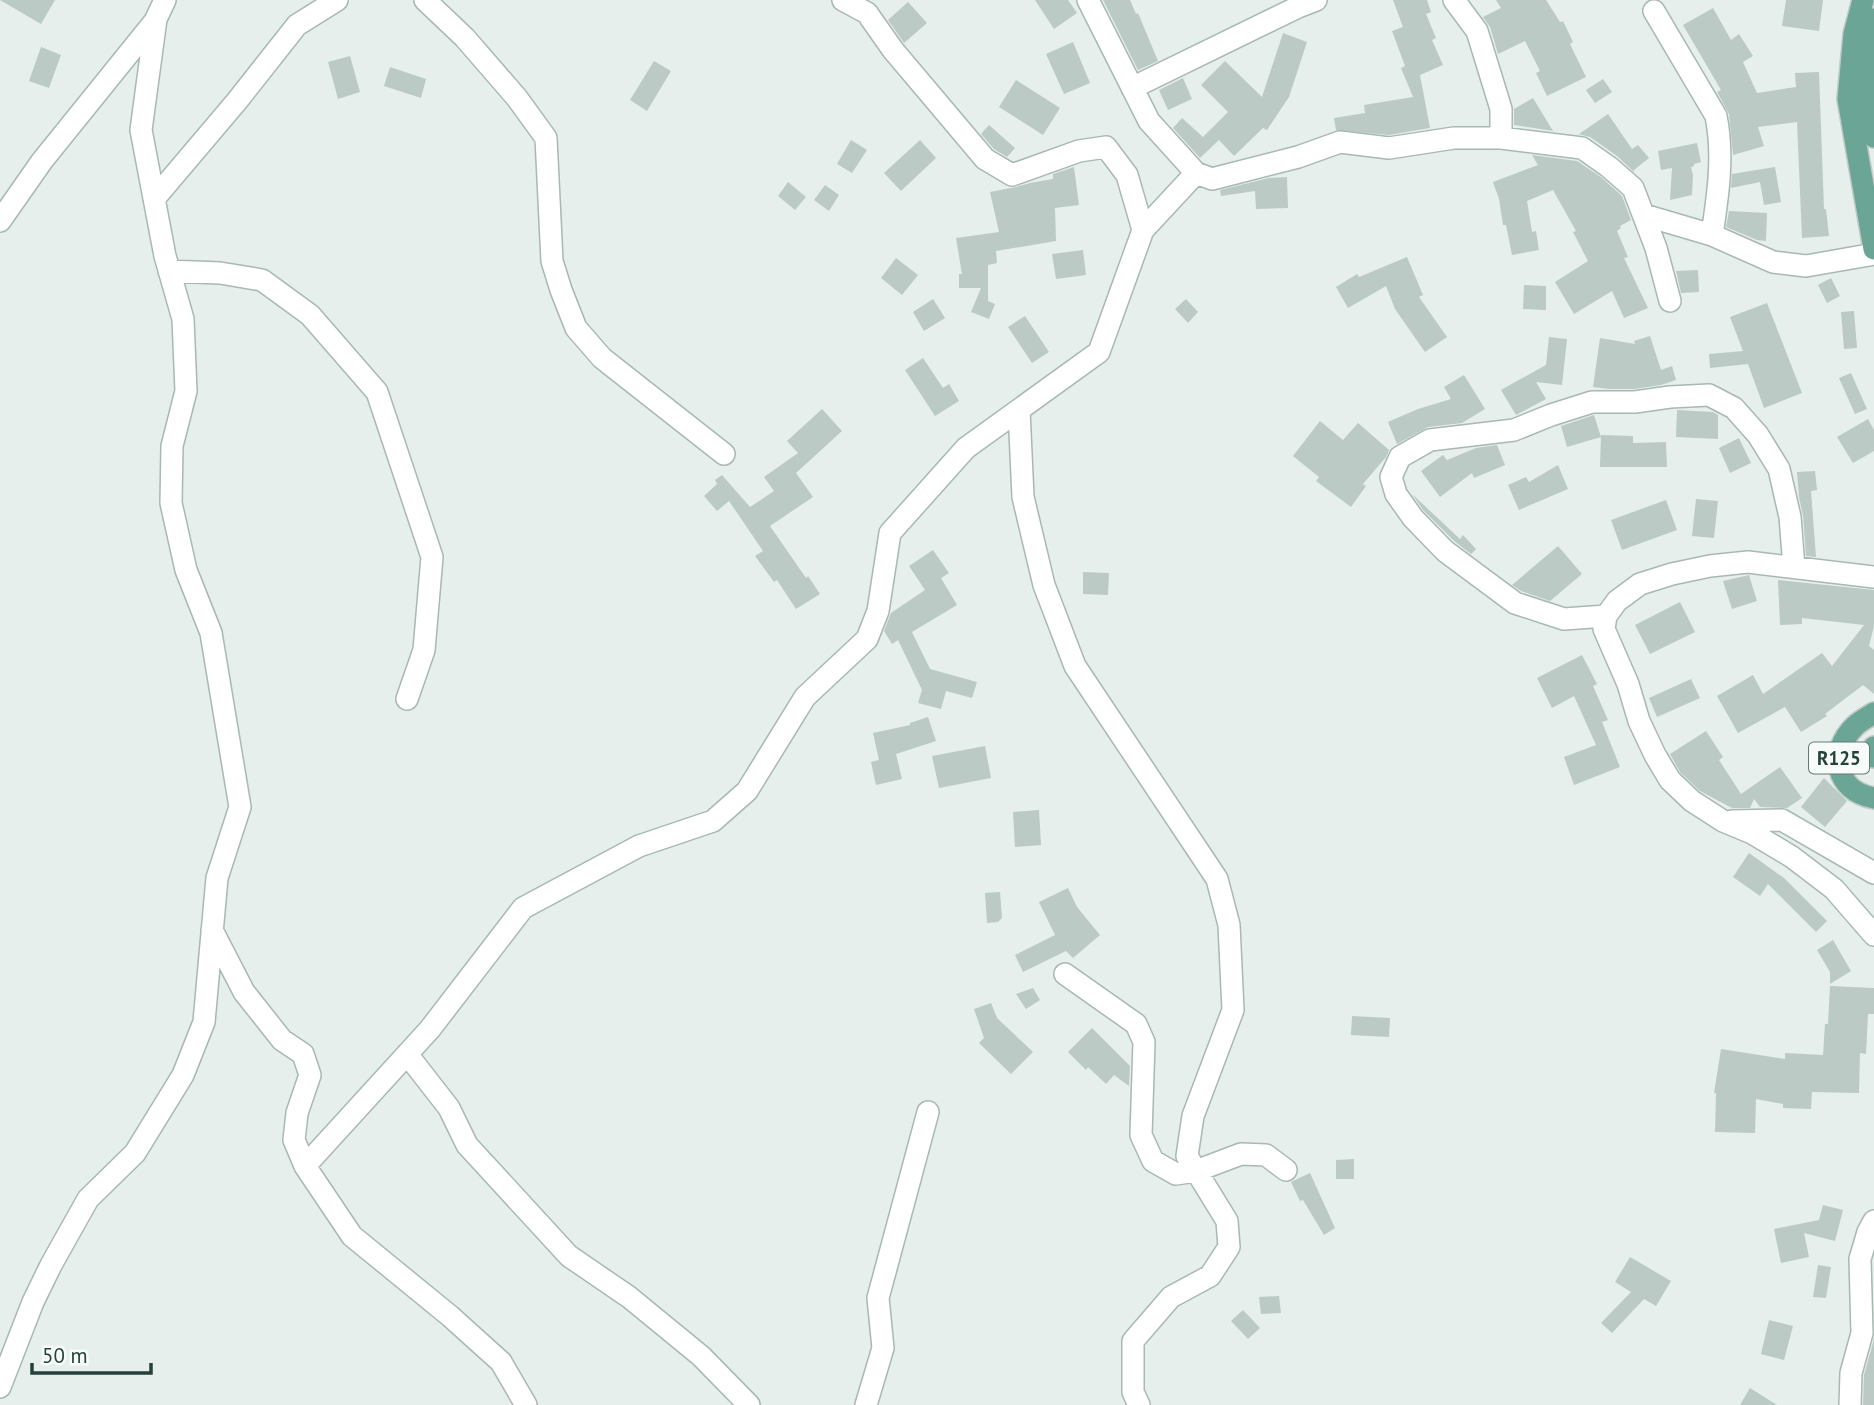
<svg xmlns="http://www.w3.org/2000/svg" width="1874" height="1405" font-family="'PT Sans',sans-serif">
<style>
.building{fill:#bbcac4}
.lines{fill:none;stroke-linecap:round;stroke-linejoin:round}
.minor-casing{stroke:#a8b8b2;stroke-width:24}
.major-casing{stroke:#c2cac8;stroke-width:24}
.minor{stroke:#fff;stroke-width:21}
.major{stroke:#6aa596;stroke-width:21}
.labels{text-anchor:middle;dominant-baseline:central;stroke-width:5;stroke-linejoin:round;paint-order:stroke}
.shield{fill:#f7fbf9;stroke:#637a73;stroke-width:2}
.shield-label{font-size:19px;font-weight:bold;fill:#24423a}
</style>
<rect width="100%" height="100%" fill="#e6efeb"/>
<path class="building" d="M 0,0 L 55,0 L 41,24 Z
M 1035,0 L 1068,0 L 1077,13 L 1054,29 Z
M 1103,0 L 1130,0 L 1136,14 L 1138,13 L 1158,61 L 1138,70 Z
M 1393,0 L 1427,0 L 1431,12 L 1426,14 L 1436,38 L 1432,40 L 1443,65 L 1420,75 L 1430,128 L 1389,135 L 1336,130 L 1334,118 L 1365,113 L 1364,105 L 1413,97 L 1401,68 L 1405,66 L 1392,31 L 1403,27 Z
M 1496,0 L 1546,0 L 1560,22 L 1563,21 L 1573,42 L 1570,44 L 1586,77 L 1547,96 L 1536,73 L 1540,71 L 1525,41 L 1498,54 L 1490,27 L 1483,17 L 1501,8 Z
M 1786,0 L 1823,0 L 1819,31 L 1782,26 Z
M 908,2 L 927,23 L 904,43 L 888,20 Z
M 1713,8 L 1731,40 L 1739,34 L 1753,56 L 1743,62 L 1757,93 L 1796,87 L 1795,73 L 1819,72 L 1824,209 L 1826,209 L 1829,236 L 1802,238 L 1797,122 L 1758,127 L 1764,146 L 1733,155 L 1729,114 L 1717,92 L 1721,90 L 1683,25 Z
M 1283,33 L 1307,42 L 1289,97 L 1267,130 L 1263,128 L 1234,156 L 1219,140 L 1200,158 L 1173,128 L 1182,118 L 1203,137 L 1228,112 L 1201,85 L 1225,61 L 1262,97 Z
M 1073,42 L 1090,83 L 1064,94 L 1046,54 Z
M 41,47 L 61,55 L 49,88 L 29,81 Z
M 350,56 L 360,92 L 338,99 L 328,62 Z
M 654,61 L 671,71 L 647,111 L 630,100 Z
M 390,67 L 426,79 L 421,98 L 384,86 Z
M 1183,78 L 1192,99 L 1168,110 L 1159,90 Z
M 1603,79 L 1612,92 L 1595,103 L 1586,90 Z
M 1016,80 L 1060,108 L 1043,135 L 999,107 Z
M 1533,98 L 1553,131 L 1514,125 L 1514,109 Z
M 1608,114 L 1632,149 L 1638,145 L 1649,158 L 1634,170 L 1634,172 L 1617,156 L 1590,137 L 1579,134 Z
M 989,125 L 1015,148 L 1007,157 L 994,149 L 981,134 Z
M 851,140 L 867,150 L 852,173 L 837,164 Z
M 920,140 L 936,158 L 901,191 L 884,173 Z
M 1697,143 L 1701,162 L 1694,164 L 1694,166 L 1691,167 L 1693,175 L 1692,195 L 1670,200 L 1672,168 L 1661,170 L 1658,151 Z
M 1532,155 L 1577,161 L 1601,177 L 1622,196 L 1631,220 L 1620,226 L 1621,228 L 1617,231 L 1628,257 L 1624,258 L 1648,308 L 1624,318 L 1612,291 L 1574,314 L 1555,282 L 1588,261 L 1573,232 L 1576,231 L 1553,190 L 1527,201 L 1532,232 L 1536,231 L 1539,250 L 1512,255 L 1506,225 L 1503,225 L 1499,199 L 1493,182 L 1538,165 Z
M 1074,167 L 1079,205 L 1055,208 L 1056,241 L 996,251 L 997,263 L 988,265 L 988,301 L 995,304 L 989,319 L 971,312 L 981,288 L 959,288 L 959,274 L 962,274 L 956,238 L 999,232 L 990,192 L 1016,187 L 1030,183 L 1053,179 L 1053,174 Z
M 1775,167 L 1781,202 L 1764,205 L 1760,182 L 1731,188 L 1732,174 Z
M 1287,177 L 1288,208 L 1256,209 L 1255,191 L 1221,196 L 1220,190 L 1269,178 Z
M 788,182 L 806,197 L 795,210 L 778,196 Z
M 825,185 L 839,195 L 829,211 L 814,200 Z
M 1729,211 L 1767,213 L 1766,241 L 1757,240 L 1726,227 Z
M 1083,250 L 1086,275 L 1056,279 L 1052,254 Z
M 1407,257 L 1423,295 L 1419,297 L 1447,337 L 1425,352 L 1395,309 L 1386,286 L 1348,308 L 1336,287 L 1357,274 L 1359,277 Z
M 896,258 L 918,275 L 902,295 L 881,278 Z
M 1698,270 L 1699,292 L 1681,293 L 1676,271 Z
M 1831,278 L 1840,296 L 1827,303 L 1818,285 Z
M 1524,285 L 1546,286 L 1546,310 L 1523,309 Z
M 933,299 L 945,318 L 924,331 L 913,312 Z
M 1186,299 L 1198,312 L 1188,323 L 1175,309 Z
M 1767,303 L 1802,393 L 1764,408 L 1748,364 L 1710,368 L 1709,354 L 1743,351 L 1730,317 Z
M 1854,311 L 1857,348 L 1844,349 L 1841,312 Z
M 1025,316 L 1049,352 L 1032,363 L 1008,327 Z
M 1650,336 L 1661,370 L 1672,366 L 1676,380 L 1661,385 L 1634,389 L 1609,389 L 1593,387 L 1600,338 L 1635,344 L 1634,341 Z
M 1549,337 L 1567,339 L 1562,385 L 1536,382 L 1546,399 L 1516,415 L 1501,390 L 1546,365 Z
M 923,358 L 943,388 L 949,384 L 959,401 L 935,416 L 905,370 Z
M 1851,373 L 1867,409 L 1855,414 L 1839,378 Z
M 1464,375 L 1485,409 L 1462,423 L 1428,427 L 1397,444 L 1388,422 L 1418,409 L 1451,399 L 1444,387 Z
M 822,409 L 842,431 L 796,473 L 813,497 L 770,526 L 806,578 L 808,576 L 820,594 L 796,609 L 777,580 L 774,582 L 755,556 L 763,551 L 729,501 L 717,511 L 704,496 L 717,484 L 715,480 L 722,475 L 750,507 L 774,491 L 764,477 L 798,453 L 787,441 Z
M 1677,410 L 1713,412 L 1718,415 L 1718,439 L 1676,437 Z
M 1594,415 L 1601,437 L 1567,447 L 1561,426 Z
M 1868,419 L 1874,430 L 1874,451 L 1853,463 L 1837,437 Z
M 1320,421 L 1343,440 L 1358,423 L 1389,450 L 1386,457 L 1363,484 L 1366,486 L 1351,507 L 1316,481 L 1319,477 L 1293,456 Z
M 1601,435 L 1633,436 L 1633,443 L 1666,442 L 1667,467 L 1600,467 Z
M 1739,438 L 1751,463 L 1730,473 L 1719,448 Z
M 1497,445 L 1505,465 L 1474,478 L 1472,473 L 1440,497 L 1421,471 L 1443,455 L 1447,460 L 1476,448 Z
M 1558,465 L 1568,489 L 1519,510 L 1508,485 L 1526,477 L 1529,482 Z
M 1815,471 L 1817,490 L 1811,491 L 1816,557 L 1806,556 L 1803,516 L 1799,497 L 1797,472 Z
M 1412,494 L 1460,539 L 1463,535 L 1476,549 L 1471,554 L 1454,541 L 1423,510 Z
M 1696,499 L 1718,501 L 1714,538 L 1692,536 Z
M 1666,500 L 1677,530 L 1622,550 L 1611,520 Z
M 1558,546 L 1582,574 L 1550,601 L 1521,591 L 1512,585 Z
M 933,550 L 949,573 L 941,578 L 957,605 L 912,632 L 930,669 L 977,682 L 972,698 L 946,691 L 941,709 L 918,703 L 922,690 L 898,640 L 892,644 L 884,631 L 891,613 L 925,590 L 909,566 Z
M 1083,572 L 1109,573 L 1108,595 L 1083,594 Z
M 1749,575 L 1757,601 L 1732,609 L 1723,581 Z
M 1778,580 L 1874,590 L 1874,626 L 1869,646 L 1874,650 L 1874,694 L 1863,685 L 1825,714 L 1827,716 L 1801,732 L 1785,707 L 1738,733 L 1717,696 L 1753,675 L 1763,694 L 1822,653 L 1832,666 L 1864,625 L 1802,618 L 1802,624 L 1780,625 Z
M 1680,602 L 1695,632 L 1650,654 L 1635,625 Z
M 1582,655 L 1597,684 L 1593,686 L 1608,720 L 1602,722 L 1620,767 L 1574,785 L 1564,757 L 1596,745 L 1574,696 L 1552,708 L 1537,678 Z
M 1691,679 L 1700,698 L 1657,717 L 1649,698 Z
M 928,717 L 936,741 L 896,754 L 902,779 L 876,785 L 871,762 L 879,760 L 873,733 L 910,725 L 910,723 Z
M 1706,731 L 1723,757 L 1719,760 L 1741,794 L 1780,767 L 1802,798 L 1787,808 L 1760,807 L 1754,799 L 1750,808 L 1732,808 L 1700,791 L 1680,772 L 1670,754 Z
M 985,746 L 991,778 L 939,788 L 932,756 Z
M 1824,778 L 1847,801 L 1825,827 L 1801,807 Z
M 1039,810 L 1041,845 L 1015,847 L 1013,812 Z
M 1749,853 L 1784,878 L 1827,921 L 1816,932 L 1768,884 L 1760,896 L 1733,877 Z
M 1068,888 L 1077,907 L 1100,935 L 1073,958 L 1066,951 L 1023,972 L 1015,955 L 1055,935 L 1039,902 Z
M 1000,892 L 1002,918 L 998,922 L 987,923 L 985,893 Z
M 1833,940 L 1851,971 L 1830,984 L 1830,972 L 1817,950 Z
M 1830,986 L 1874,988 L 1874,1014 L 1868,1014 L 1866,1054 L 1860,1053 L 1859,1093 L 1812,1092 L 1811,1109 L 1783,1108 L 1783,1104 L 1756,1099 L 1755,1133 L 1715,1132 L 1716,1093 L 1714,1093 L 1721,1049 L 1785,1059 L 1785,1053 L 1823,1055 L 1825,1024 L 1828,1024 Z
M 1033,988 L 1040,1000 L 1026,1009 L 1016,994 Z
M 991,1003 L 997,1018 L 1033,1052 L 1011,1074 L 979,1043 L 984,1038 L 974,1009 Z
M 1352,1016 L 1390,1018 L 1389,1037 L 1351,1035 Z
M 1092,1028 L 1130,1066 L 1129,1086 L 1114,1075 L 1106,1084 L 1088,1067 L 1086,1070 L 1068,1052 Z
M 1354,1159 L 1354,1179 L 1336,1179 L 1336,1160 Z
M 1310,1173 L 1335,1228 L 1324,1235 L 1303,1200 L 1300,1201 L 1291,1182 Z
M 1823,1205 L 1843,1210 L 1835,1241 L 1804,1233 L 1809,1257 L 1781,1263 L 1774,1229 L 1819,1220 Z
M 1630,1257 L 1671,1281 L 1656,1306 L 1644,1299 L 1612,1333 L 1601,1323 L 1631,1292 L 1615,1282 Z
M 1818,1265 L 1831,1267 L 1826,1298 L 1813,1297 Z
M 1279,1296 L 1281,1313 L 1261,1314 L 1259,1297 Z
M 1243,1310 L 1260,1328 L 1248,1339 L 1231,1321 Z
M 1769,1320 L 1793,1326 L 1784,1360 L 1761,1354 Z
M 1874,1339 L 1874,1405 L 1863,1405 L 1864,1375 Z
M 1750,1388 L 1777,1405 L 1740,1405 Z"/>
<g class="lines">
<defs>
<path id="minor" d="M 425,0 L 465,38 L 517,98 L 546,138 L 552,261 L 561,290 L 576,328 L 602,358 L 724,454
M 1088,0 L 1149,121 L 1196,173 L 1212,179 L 1298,157 L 1340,142 L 1389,148 L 1454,138 L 1501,138 L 1582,148 L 1609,167 L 1633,188 L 1656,248 L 1670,301
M 1454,0 L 1477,31 L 1501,109 L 1501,138
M 1654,11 L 1716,116 C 1724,156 1718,195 1712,235
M 1132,88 L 1298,7 L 1316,0
M 154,199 L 237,101 L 297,25 L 337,0
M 1644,215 L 1712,235 L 1773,262 L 1806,266 L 1874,254
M 0,221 L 42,161 L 155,21
M 1143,230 L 1196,173
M 169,271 L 220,273 L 262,280 L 310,315 L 377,392 L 432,557 L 424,650 L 407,699
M 1019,410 L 1023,497 L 1044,585 L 1075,666 L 1217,879 L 1229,925 L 1233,1010 L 1193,1116 L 1187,1156 L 1227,1221 L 1229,1247 L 1210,1276 L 1171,1297 L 1133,1341 L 1133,1392 L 1139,1405
M 1874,577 L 1748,562 L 1710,566 L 1672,574 L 1640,584 L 1617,601 L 1606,616 L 1604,629 L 1628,684 L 1639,721 L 1655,755 L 1670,780 L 1692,801 L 1723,821 L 1752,833 L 1792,857 L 1834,889 L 1874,935
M 1606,616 L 1564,619 L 1515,603 L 1445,551 L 1413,518 L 1396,494 L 1391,477 L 1400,457 L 1430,440 L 1514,430 L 1551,415 L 1592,402 L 1635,402 L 1670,397 L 1709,395 L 1734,408 L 1758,435 L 1779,469 L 1790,517 L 1794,567
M 1732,821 L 1782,820 L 1874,873
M 212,930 L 244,992 L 282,1040 L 303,1054 L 310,1075 L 297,1113 L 294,1140 L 305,1166 L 352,1236 L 450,1316 L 501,1362 L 526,1405
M 1065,974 L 1136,1024 L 1144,1042 L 1141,1135 L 1153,1161 L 1176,1174 L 1196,1171 L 1241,1154 L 1266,1155 L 1286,1170
M 407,1054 L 449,1108 L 467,1145 L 569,1256 L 629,1297 L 701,1356 L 749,1405
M 305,1166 L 430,1029 L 523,908 L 639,846 L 713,821 L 747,791 L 805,697 L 867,639 L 878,611 L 890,533 L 966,448 L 1099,352 L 1143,230 L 1127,175 L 1106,147 L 1079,151 L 1012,175 L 985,159 L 893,50 L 867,13 L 843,0
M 0,1387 L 33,1302 L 51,1265 L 88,1199 L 135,1153 L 183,1075 L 204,1022 L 217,878 L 240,807 L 211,633 L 186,570 L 171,503 L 172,446 L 186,391 L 183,319 L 165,256 L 141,130 L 156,19 L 165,0
M 866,1405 L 883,1348 L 878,1298 L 928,1112
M 1850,1405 L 1851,1373 L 1862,1333 L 1860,1259 L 1868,1232 L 1874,1221"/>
<path id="major" d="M 1863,0 L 1854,34 L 1848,99 L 1874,249
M 1874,19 C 1862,51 1869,103 1874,137
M 1874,713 C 1868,717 1860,721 1855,726 C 1828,752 1835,791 1874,798
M 1874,747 L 1874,757"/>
</defs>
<use href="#minor" class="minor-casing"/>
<use href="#major" class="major-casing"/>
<use href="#minor" class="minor"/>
<use href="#major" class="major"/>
</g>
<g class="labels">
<rect class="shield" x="1809" y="742.5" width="60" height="31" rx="5"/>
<g class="shield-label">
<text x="1839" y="758">R125</text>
</g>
</g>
<path d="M32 1363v10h119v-10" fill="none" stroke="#24423a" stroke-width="3.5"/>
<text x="42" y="1363" font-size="21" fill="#24423a" stroke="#f7fbf9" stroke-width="5" paint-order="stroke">50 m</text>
</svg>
